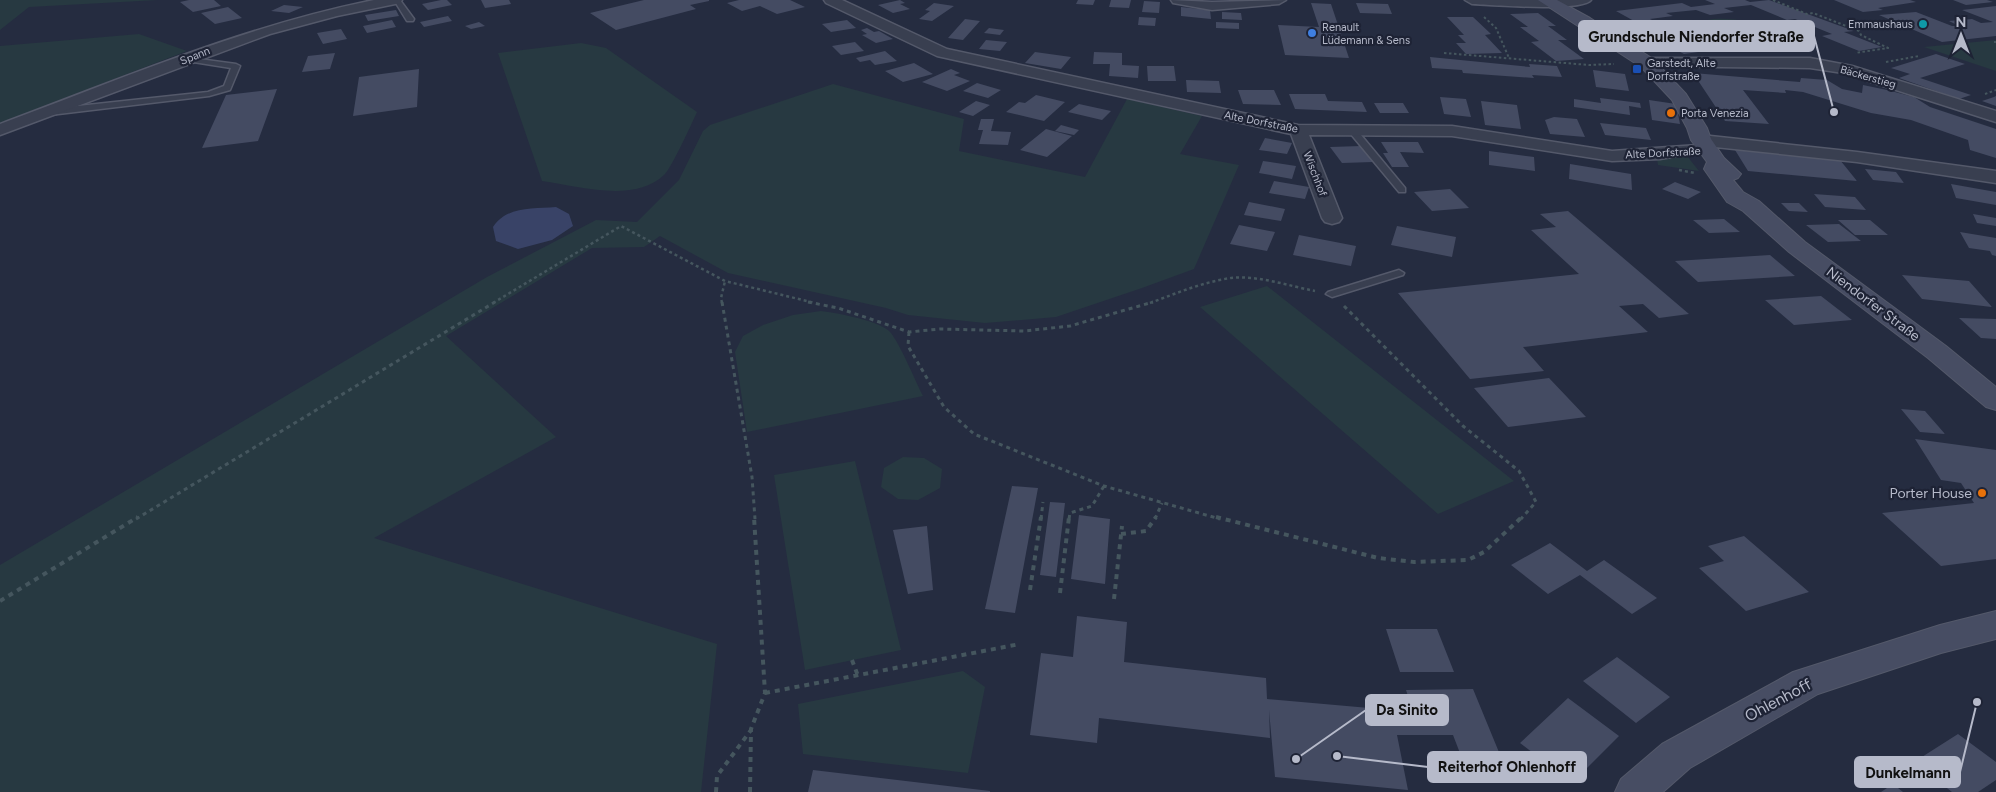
<svg xmlns="http://www.w3.org/2000/svg" width="1996" height="792" font-family="Figtree,sans-serif">
<style>
.green{fill:#273941}
.water{fill:#394367}
.building{fill:#444b62}
.lines{fill:none;stroke-linecap:round;stroke-linejoin:round}
.service-casing{stroke:#54596a;stroke-width:3}
.minor-casing{stroke:#54596a;stroke-width:3}
.secondary-casing{stroke:#54596a;stroke-width:2}
.path-far3{stroke:#45565e;stroke-width:2;stroke-dasharray:2.5 2.5;stroke-linecap:butt}
.path-far2{stroke:#45565e;stroke-width:2.5;stroke-dasharray:3 3;stroke-linecap:butt}
.path-far1{stroke:#45565e;stroke-width:3;stroke-dasharray:4 4;stroke-linecap:butt}
.path{stroke:#45565e;stroke-width:4;stroke-dasharray:5 5;stroke-linecap:butt}
.service{fill:#393f50;fill-rule:evenodd}
.minor{fill:#393f50;fill-rule:evenodd}
.secondary{fill:#474d63;fill-rule:evenodd}
.culture-dot{fill:#0f9aa8;stroke:#1e2335;stroke-width:2}
.shop-dot{fill:#3f7fe0;stroke:#1e2335;stroke-width:2}
.transit-dot{fill:#1a4fb4;stroke:#1e2335;stroke-width:2}
.food-dot{fill:#e8710a;stroke:#1e2335;stroke-width:2}
.labels{text-anchor:middle;dominant-baseline:central;stroke-width:4.5;stroke-linejoin:round;paint-order:stroke}
.far-poi-label{font-size:11px;fill:#b6baca;stroke:#1e2335;text-anchor:start}
.far-street-label{font-size:11px;fill:#b6baca;stroke:#1e2335}
.street-label{font-size:14px;fill:#b6baca;stroke:#1e2335}
.poi-label{font-size:14px;fill:#b6baca;stroke:#1e2335;text-anchor:end}
.near-street-label{font-size:16px;fill:#b6baca;stroke:#1e2335}
.leader{fill:none;stroke:#b6baca;stroke-width:2}
.callout-dot{fill:#b6baca;stroke:#1e2335;stroke-width:2}
.callout{fill:#b6baca;stroke:#b6baca;stroke-width:2}
.callout-label{font-size:15px;text-anchor:middle;font-weight:bold;fill:#111}
</style>
<rect width="100%" height="100%" fill="#252c40"/>
<path class="green" d="M 0,0 L 158,0 L 29,7 L 0,30 Z
M 1714,19 C 1732,18 1755,20 1768,34 L 1766,37 C 1748,43 1715,40 1703,24 L 1707,20 Z
M 139,34 L 187,51 L 0,123 L 0,46 Z
M 1996,40 L 1996,71 L 1924,47 Z
M 581,43 L 606,48 L 697,112 C 691,125 673,165 665,174 C 635,204 579,186 542,181 L 498,53 Z
M 833,84 L 964,119 L 959,151 L 1085,177 L 1127,99 L 1202,116 L 1180,154 L 1239,165 L 1194,269 L 1142,288 L 1056,317 L 985,323 L 908,315 L 886,308 L 728,273 L 660,236 L 644,247 L 592,248 L 446,336 L 556,437 L 374,538 L 717,644 L 701,792 L 0,792 L 0,565 L 487,277 L 596,220 L 637,222 L 679,180 L 703,131 L 710,125 Z
M 1687,156 L 1699,171 L 1658,165 L 1657,159 Z
M 1267,286 L 1514,481 L 1438,514 L 1200,307 Z
M 821,311 C 837,313 882,321 891,333 C 902,348 914,378 923,396 L 747,432 L 735,352 L 743,336 L 763,325 L 793,315 Z
M 903,457 L 924,458 L 942,469 L 940,488 L 918,500 L 898,499 L 881,487 L 884,468 Z
M 855,461 L 901,650 L 805,670 L 774,475 Z
M 963,671 L 985,687 L 968,773 L 803,754 L 798,704 Z"/>
<path class="water" d="M 556,207 L 569,214 L 573,226 L 552,240 L 518,249 L 496,241 L 493,227 C 507,206 533,209 556,207 Z"/>
<path class="building" d="M 189,0 L 214,0 L 221,6 L 193,12 L 180,2 Z
M 441,0 L 447,0 L 452,5 L 428,10 L 422,4 Z
M 481,0 L 509,0 L 511,4 L 485,8 Z
M 644,0 L 709,0 L 709,1 L 690,5 L 696,9 L 616,30 L 590,13 Z
M 739,0 L 790,0 L 805,7 L 777,14 L 760,6 L 742,11 L 727,3 Z
M 900,0 L 905,3 L 900,4 L 910,9 L 893,13 L 878,5 Z
M 1078,0 L 1095,0 L 1093,5 L 1076,4 Z
M 1111,0 L 1131,0 L 1129,8 L 1109,7 Z
M 1705,0 L 1745,0 L 1750,2 L 1769,0 L 1854,31 L 1844,32 L 1882,47 L 1859,51 L 1822,36 L 1832,34 L 1795,19 L 1787,20 L 1751,5 L 1724,8 L 1734,12 L 1710,15 L 1696,10 L 1666,13 L 1673,16 L 1650,19 L 1713,50 L 1684,54 L 1622,22 L 1634,21 L 1616,11 L 1682,3 L 1691,7 L 1715,4 Z
M 1834,0 L 1910,0 L 1916,2 L 1878,8 L 1883,10 L 1863,12 Z
M 1953,0 L 1987,0 L 1993,2 L 1966,5 Z
M 1144,1 L 1160,2 L 1159,13 L 1142,12 Z
M 934,3 L 954,6 L 932,21 L 919,19 L 930,11 L 925,10 Z
M 1311,3 L 1331,4 L 1349,58 L 1285,55 L 1278,25 L 1319,27 Z
M 1356,3 L 1388,4 L 1392,14 L 1360,13 Z
M 284,5 L 303,7 L 289,13 L 271,11 Z
M 1996,6 L 1996,36 L 1942,42 L 1879,15 L 1916,12 L 1952,26 L 1959,26 L 1949,21 L 1972,19 L 1981,23 L 1993,22 L 1962,10 Z
M 228,7 L 242,18 L 215,24 L 201,13 Z
M 1181,7 L 1210,10 L 1211,19 L 1181,16 Z
M 396,10 L 399,16 L 368,21 L 365,15 Z
M 1222,12 L 1241,13 L 1242,20 L 1222,19 Z
M 1538,13 L 1556,26 L 1548,26 L 1567,40 L 1558,40 L 1584,59 L 1556,61 L 1531,42 L 1539,41 L 1520,27 L 1528,27 L 1510,14 Z
M 448,16 L 452,21 L 424,27 L 420,22 Z
M 1139,17 L 1156,18 L 1155,26 L 1138,25 Z
M 1447,17 L 1473,17 L 1491,34 L 1485,35 L 1502,53 L 1466,54 L 1456,43 L 1466,43 L 1458,35 L 1464,35 Z
M 965,19 L 980,21 L 963,40 L 948,38 Z
M 392,20 L 396,27 L 367,33 L 363,26 Z
M 847,20 L 856,28 L 831,32 L 822,24 Z
M 479,22 L 485,26 L 471,29 L 465,26 Z
M 1216,22 L 1239,23 L 1239,29 L 1216,28 Z
M 867,28 L 874,32 L 879,31 L 893,39 L 876,43 L 862,35 L 867,34 L 861,30 Z
M 989,28 L 1004,30 L 1000,35 L 984,33 Z
M 341,29 L 347,39 L 323,44 L 317,33 Z
M 986,40 L 1007,42 L 1000,51 L 979,49 Z
M 855,42 L 864,51 L 841,55 L 832,46 Z
M 885,51 L 897,61 L 875,65 L 870,60 L 860,62 L 856,58 Z
M 1035,52 L 1071,57 L 1061,69 L 1025,63 Z
M 1094,52 L 1122,53 L 1122,65 L 1139,66 L 1138,78 L 1109,76 L 1110,64 L 1093,64 Z
M 335,53 L 330,69 L 302,72 L 308,56 Z
M 1936,54 L 1965,64 L 1920,78 L 1971,95 L 1959,99 L 1899,78 L 1910,74 L 1891,68 Z
M 1430,57 L 1530,67 L 1529,64 L 1557,66 L 1562,77 L 1532,75 L 1534,78 L 1463,73 L 1462,70 L 1432,68 Z
M 914,63 L 933,74 L 903,82 L 885,71 Z
M 1147,66 L 1174,66 L 1176,81 L 1148,81 Z
M 419,69 L 417,107 L 353,116 L 359,77 Z
M 951,69 L 960,73 L 954,75 L 970,81 L 947,91 L 922,82 Z
M 1593,70 L 1625,74 L 1629,91 L 1596,87 Z
M 1693,73 L 1800,82 L 1801,78 L 1827,80 L 1842,89 L 1862,93 L 1863,85 L 1887,90 L 1914,97 L 1930,107 L 1996,129 L 1996,158 L 1970,150 L 1968,140 L 1911,120 L 1871,113 L 1803,92 L 1785,90 L 1786,93 L 1743,90 L 1769,124 L 1725,121 Z
M 1186,80 L 1219,81 L 1221,93 L 1187,92 Z
M 977,83 L 1001,90 L 988,98 L 963,91 Z
M 277,89 L 258,141 L 202,148 L 226,95 Z
M 1238,90 L 1274,90 L 1281,105 L 1243,104 Z
M 1289,94 L 1325,94 L 1328,101 L 1362,102 L 1367,112 L 1295,109 Z
M 1036,95 L 1065,102 L 1044,121 L 1006,112 L 1019,102 L 1025,103 Z
M 1996,96 L 1996,106 L 1982,101 L 1994,97 Z
M 1440,97 L 1466,99 L 1471,117 L 1444,114 Z
M 1600,98 L 1640,103 L 1641,108 L 1629,106 L 1630,115 L 1574,107 L 1574,99 L 1601,103 Z
M 1649,100 L 1676,104 L 1680,124 L 1652,120 Z
M 976,101 L 990,105 L 973,116 L 959,112 Z
M 1481,101 L 1517,105 L 1521,129 L 1485,125 Z
M 1374,103 L 1403,103 L 1409,113 L 1380,113 Z
M 1079,104 L 1111,111 L 1102,120 L 1068,112 Z
M 1554,117 L 1577,119 L 1585,137 L 1550,134 L 1545,120 Z
M 981,119 L 994,119 L 991,131 L 1011,132 L 1008,145 L 979,144 L 983,130 L 978,130 Z
M 1600,123 L 1646,128 L 1651,140 L 1605,135 Z
M 1061,125 L 1079,130 L 1074,135 L 1055,131 Z
M 1046,129 L 1072,136 L 1047,157 L 1020,150 Z
M 1265,138 L 1292,143 L 1287,154 L 1259,150 Z
M 1381,142 L 1418,142 L 1424,153 L 1400,152 L 1409,167 L 1392,167 L 1383,153 L 1388,153 Z
M 1361,146 L 1373,162 L 1342,163 L 1330,147 Z
M 1735,150 L 1840,160 L 1857,181 L 1748,171 Z
M 1489,151 L 1534,157 L 1535,171 L 1489,165 Z
M 1263,161 L 1296,166 L 1292,179 L 1259,173 Z
M 1570,164 L 1631,174 L 1632,190 L 1569,179 Z
M 1865,169 L 1896,172 L 1904,183 L 1873,180 Z
M 1274,181 L 1309,187 L 1305,199 L 1269,193 Z
M 1675,182 L 1701,192 L 1688,199 L 1662,189 Z
M 1951,184 L 1996,192 L 1996,205 L 1956,198 Z
M 1450,189 L 1469,208 L 1432,211 L 1414,192 Z
M 1814,194 L 1855,197 L 1866,210 L 1825,207 Z
M 1249,202 L 1285,209 L 1281,221 L 1244,215 Z
M 1781,203 L 1799,203 L 1808,212 L 1789,211 Z
M 1568,211 L 1689,314 L 1659,318 L 1643,304 L 1619,306 L 1648,332 L 1523,347 L 1544,371 L 1470,379 L 1398,293 L 1579,274 L 1531,230 L 1556,227 L 1540,214 Z
M 1973,214 L 1996,218 L 1996,226 L 1977,223 Z
M 1724,219 L 1740,232 L 1709,233 L 1693,220 Z
M 1838,220 L 1870,220 L 1888,235 L 1855,235 Z
M 1839,224 L 1861,241 L 1828,242 L 1806,225 Z
M 1239,225 L 1275,232 L 1267,251 L 1230,244 Z
M 1397,226 L 1456,237 L 1452,257 L 1391,245 Z
M 1960,232 L 1996,238 L 1996,256 L 1992,255 L 1990,251 L 1969,248 Z
M 1299,235 L 1356,246 L 1351,266 L 1293,255 Z
M 1770,255 L 1795,276 L 1698,282 L 1675,261 Z
M 1902,275 L 1969,281 L 1992,307 L 1922,299 Z
M 1821,296 L 1852,320 L 1794,325 L 1765,300 Z
M 1959,318 L 1996,319 L 1996,339 L 1981,338 Z
M 1549,378 L 1586,417 L 1508,427 L 1474,388 Z
M 1901,409 L 1925,411 L 1945,434 L 1920,432 Z
M 1915,439 L 1996,450 L 1996,559 L 1941,566 L 1882,513 L 1974,503 L 1961,483 L 1941,480 Z
M 1012,486 L 1038,488 L 1015,613 L 985,609 Z
M 1050,502 L 1065,503 L 1056,577 L 1040,575 Z
M 1079,515 L 1110,519 L 1105,584 L 1071,579 Z
M 927,526 L 933,590 L 908,594 L 893,530 Z
M 1744,536 L 1809,592 L 1746,611 L 1699,568 L 1724,561 L 1708,546 Z
M 1550,543 L 1587,571 L 1604,560 L 1657,598 L 1632,614 L 1580,575 L 1548,594 L 1511,565 Z
M 1077,616 L 1127,622 L 1124,662 L 1266,678 L 1267,699 L 1392,710 L 1389,702 L 1410,702 L 1406,690 L 1473,689 L 1503,762 L 1463,761 L 1453,735 L 1397,735 L 1408,790 L 1275,777 L 1269,710 L 1270,738 L 1099,718 L 1097,743 L 1030,735 L 1041,653 L 1073,657 Z
M 1386,629 L 1437,629 L 1454,672 L 1400,672 Z
M 1617,657 L 1670,697 L 1636,723 L 1583,681 Z
M 1568,698 L 1619,736 L 1572,783 L 1520,743 Z
M 1958,734 L 1996,762 L 1996,780 L 1978,792 L 1952,792 L 1914,762 Z
M 813,770 L 990,791 L 990,792 L 808,792 Z
M 1893,784 L 1903,792 L 1881,792 Z"/>
<g class="lines">
<defs>
<path id="service" d="M 394,0 L 400,0 L 414,19 L 413,21 L 407,21 Z
M 184,57 L 236,64 L 240,66 L 230,90 L 209,96 L 50,115 L 46,112 L 50,109 L 208,92 L 224,86 L 231,68 L 187,61 L 183,59 Z
M 1353,128 L 1356,129 L 1405,188 L 1405,192 L 1399,192 L 1350,133 L 1349,131 Z
M 1399,270 L 1404,273 L 1403,275 L 1332,297 L 1326,294 L 1328,292 Z"/>
<path id="minor" d="M 374,0 L 402,0 L 400,3 L 337,16 L 270,34 L 0,135 L 0,124 C 123,78 245,26 374,0 Z
M 824,0 L 842,0 L 947,49 L 1298,125 L 1452,126 L 1612,151 L 1698,145 L 1692,140 L 1695,136 L 1701,135 L 1857,152 L 1996,171 L 1996,183 L 1857,162 L 1715,147 L 1717,150 L 1714,154 L 1683,155 L 1660,159 L 1612,161 L 1452,136 L 1309,135 L 1342,218 L 1339,222 L 1332,224 L 1325,222 L 1322,218 L 1291,134 L 937,56 L 826,3 Z
M 1171,0 L 1212,2 L 1286,0 L 1279,4 L 1212,10 L 1173,3 Z
M 1465,0 L 1591,0 C 1582,12 1491,5 1472,4 Z
M 1647,58 L 1810,58 L 1852,66 L 1996,111 L 1996,122 L 1843,73 L 1810,68 L 1641,66 L 1639,63 L 1641,60 Z"/>
<path id="secondary" d="M 1538,0 L 1557,0 L 1590,18 L 1653,59 L 1686,94 L 1707,128 L 1711,139 L 1724,158 L 1741,174 L 1738,178 L 1733,180 L 1743,192 L 1759,201 L 1805,242 L 1946,346 L 1996,387 L 1996,410 L 1986,407 L 1928,358 L 1789,252 L 1743,211 L 1727,202 L 1704,169 L 1707,162 L 1691,140 L 1687,128 L 1672,100 L 1641,67 Z
M 1996,611 L 1996,639 L 1941,653 L 1818,694 L 1690,768 L 1663,792 L 1615,792 L 1621,779 L 1662,744 L 1793,672 L 1940,625 Z"/>
</defs>
<use href="#service" class="service-casing"/>
<use href="#minor" class="minor-casing"/>
<use href="#secondary" class="secondary-casing"/>
<path class="path-far3" d="M 1773,0 L 1807,14 L 1813,13 L 1859,31 L 1861,35 L 1888,48 L 1855,53
M 1484,17 L 1496,28 L 1509,58
M 1670,24 L 1713,45
M 1691,34 L 1725,31 L 1755,44
M 1994,42 L 1996,42
M 1444,53 L 1589,65 L 1614,64
M 1886,62 L 1919,56
M 1985,94 L 1996,90"/>
<path class="path-far2" d="M 1679,170 L 1695,173
M 493,303 L 621,226 L 725,281 L 815,303
M 722,303 L 721,298 L 725,281
M 1150,303 C 1177,293 1203,282 1231,278 C 1258,275 1289,286 1315,291"/>
<path class="path-far1" d="M 722,302 L 752,477 L 755,519
M 808,302 L 838,308 L 909,332 L 940,329 L 1024,331 L 1070,326 L 1153,302
M 1344,306 L 1463,426 L 1519,471 L 1536,502 L 1521,519
M 909,332 L 908,346 L 944,407 L 974,434 L 1104,486 L 1220,519
M 136,519 L 495,302
M 1041,519 L 1043,502
M 1069,519 L 1070,513 L 1092,506 L 1104,486
M 1155,519 L 1162,503"/>
<path class="path" d="M 1216,517 L 1378,558 L 1414,562 L 1468,560 L 1484,552 L 1522,517
M 1121,534 L 1146,531 L 1156,517
M 1030,590 L 1041,517
M 1060,593 L 1069,517
M 1114,599 L 1122,526
M 0,601 L 138,517
M 852,660 L 858,676
M 765,693 L 1020,644
M 716,792 L 717,776 L 751,730
M 750,792 L 751,729 L 765,693 L 754,517"/>
<use href="#service" class="service"/>
<use href="#minor" class="minor"/>
<use href="#secondary" class="secondary"/>
</g>
<circle class="culture-dot" cx="1923" cy="24" r="5"/>
<circle class="shop-dot" cx="1312" cy="33" r="5"/>
<rect class="transit-dot" x="1632" y="64" width="10" height="10" rx="2.5"/>
<g class="food-dot">
<circle cx="1671" cy="113" r="5"/>
<circle cx="1982" cy="493" r="5"/>
</g>
<g class="labels">
<g class="far-poi-label">
<text x="1913" y="24" text-anchor="end">Emmaushaus</text>
<text x="1322" y="27">Renault<tspan x="1322" dy="13">Lüdemann &amp; Sens</tspan></text>
<text x="1647" y="63">Garstedt, Alte<tspan x="1647" dy="13">Dorfstraße</tspan></text>
<text x="1681" y="113">Porta Venezia</text>
</g>
<g class="far-street-label">
<text transform="translate(195 56) rotate(-22)">Spann</text>
<text transform="translate(1868 77) rotate(16)">Bäckerstieg</text>
<text transform="translate(1261 122) rotate(11)">Alte Dorfstraße</text>
<text transform="translate(1663 153) rotate(-3)">Alte Dorfstraße</text>
<text transform="translate(1315 174) rotate(69)">Wischhof</text>
</g>
<g class="street-label">
<text transform="translate(1873 304) rotate(37)">Niendorfer Straße</text>
</g>
<g class="poi-label">
<text x="1972" y="493">Porter House</text>
</g>
<g class="near-street-label">
<text transform="translate(1778 700) rotate(-28)">Ohlenhoff</text>
</g>
</g>
<path class="leader" d="M1834 112L1814 36M1296 759L1366 710M1337 756L1428 767M1977 702L1960 772"/>
<g class="callout-dot">
<circle cx="1834" cy="112" r="5"/>
<circle cx="1296" cy="759" r="5"/>
<circle cx="1337" cy="756" r="5"/>
<circle cx="1977" cy="702" r="5"/>
</g>
<g class="callout">
<rect x="1579" y="21" width="235" height="30" rx="5"/>
<rect x="1366" y="695" width="82" height="30" rx="5"/>
<rect x="1428" y="752" width="158" height="30" rx="5"/>
<rect x="1855" y="757" width="105" height="30" rx="5"/>
</g>
<g class="callout-label">
<text x="1696" y="42">Grundschule Niendorfer Straße</text>
<text x="1407" y="715">Da Sinito</text>
<text x="1507" y="772">Reiterhof Ohlenhoff</text>
<text x="1908" y="778">Dunkelmann</text>
</g>
<g transform="translate(1961 35)" stroke="#1e2335" stroke-width="4" paint-order="stroke">
<path d="M0-4L9 19L0 12L-9 19Z" fill="#b6baca"/>
<text y="-8" font-size="14" font-weight="bold" text-anchor="middle" fill="#b6baca">N</text>
</g>
</svg>
